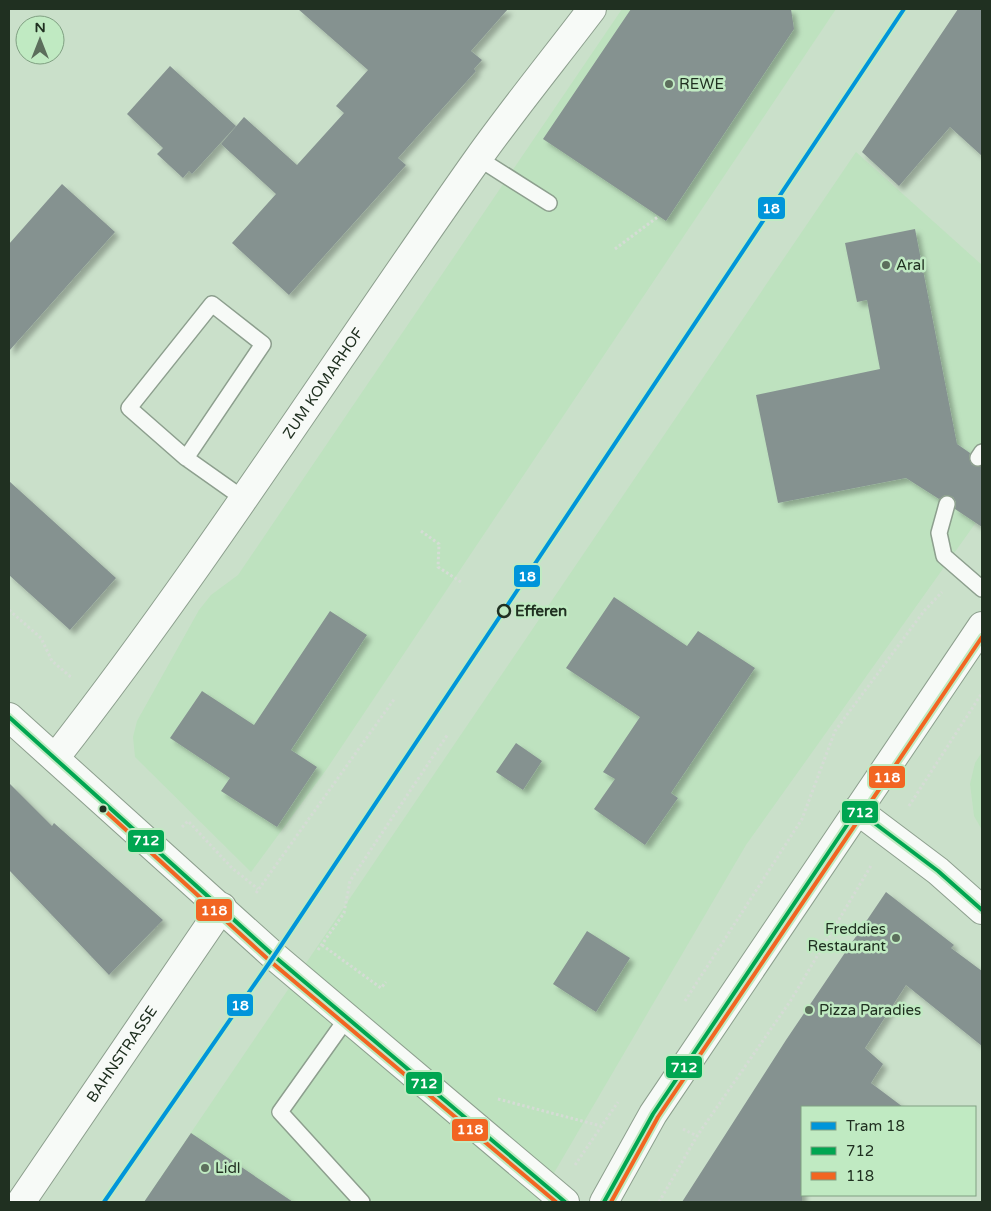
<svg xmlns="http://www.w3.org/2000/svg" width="991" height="1211" font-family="'Varela Round',sans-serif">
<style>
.built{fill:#bee2bf}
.building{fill:#859290;filter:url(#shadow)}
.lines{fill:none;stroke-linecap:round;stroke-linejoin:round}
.lane-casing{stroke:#8d9f8e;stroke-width:18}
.street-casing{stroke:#8d9f8e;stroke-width:30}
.primary-casing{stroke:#8d9f8e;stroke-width:30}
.path{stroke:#d5dcd5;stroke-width:3;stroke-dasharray:2.5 2.5;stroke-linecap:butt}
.lane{stroke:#f7faf7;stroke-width:15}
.street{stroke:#f7faf7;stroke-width:28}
.primary{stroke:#f7faf7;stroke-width:28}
.bus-1-casing{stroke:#c0eac2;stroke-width:8}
.bus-2-casing{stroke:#c0eac2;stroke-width:8}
.bus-1{stroke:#00a651;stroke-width:4}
.bus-2{stroke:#f26522;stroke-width:4}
.tram-1-casing{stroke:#c0eac2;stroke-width:8}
.tram-1{stroke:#0095da;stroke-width:4}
.poi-dot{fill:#5c6e5c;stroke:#c0eac2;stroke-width:2}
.stop-dot{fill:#c0eac2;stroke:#203021;stroke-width:2.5}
.bus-dot{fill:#203021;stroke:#c0eac2;stroke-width:2}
.labels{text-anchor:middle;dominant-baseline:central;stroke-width:5;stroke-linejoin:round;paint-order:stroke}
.poi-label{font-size:15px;fill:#203021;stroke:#c0eac2;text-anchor:start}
.street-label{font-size:15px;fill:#203021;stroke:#c0eac2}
.stop-label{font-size:15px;font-weight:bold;fill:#203021;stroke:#c0eac2;text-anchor:start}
.line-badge{stroke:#c0eac2;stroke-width:2}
.badge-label{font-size:14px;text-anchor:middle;font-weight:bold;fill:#fff}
</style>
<defs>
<filter id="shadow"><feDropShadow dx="4.5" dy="4.5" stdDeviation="2.5" flood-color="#0004"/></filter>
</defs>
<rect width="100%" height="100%" fill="#cae0ca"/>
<path class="built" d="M 622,9 L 836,9 L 326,770 L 251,872 L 135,757 L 133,737 L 137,721 L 199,610 L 211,595 L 238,575 Z
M 856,152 L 982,265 L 982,514 L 746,845 L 537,1202 L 144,1202 Z
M 982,752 L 982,830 L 974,816 L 970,784 L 975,763 Z"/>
<path class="building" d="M 298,9 L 508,9 L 471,51 L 482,60 L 474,69 L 476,71 L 398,158 L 406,165 L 289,295 L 232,243 L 276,194 L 221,144 L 244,117 L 297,165 L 344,113 L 336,106 L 368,70 Z
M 631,9 L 791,9 L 794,29 L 666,221 L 543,139 Z
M 958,9 L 982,9 L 982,156 L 950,127 L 899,186 L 862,152 Z
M 170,66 L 236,126 L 192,174 L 189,171 L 183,178 L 157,154 L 163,148 L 127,114 Z
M 62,184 L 115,232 L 9,351 L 9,244 Z
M 915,229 L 957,444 L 970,453 L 969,458 L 972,465 L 982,466 L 982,527 L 955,509 L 956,502 L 953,497 L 945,495 L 939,499 L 906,478 L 778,503 L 756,395 L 880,369 L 867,300 L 857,302 L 845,243 Z
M 9,481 L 116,578 L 70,630 L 9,575 Z
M 614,597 L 687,646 L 698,631 L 755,668 L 671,793 L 678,798 L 645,845 L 594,809 L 615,779 L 603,772 L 640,717 L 566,668 Z
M 330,611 L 367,635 L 291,750 L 317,767 L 277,827 L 221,791 L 230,778 L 170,738 L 202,691 L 254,725 Z
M 516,743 L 542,761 L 523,790 L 496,772 Z
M 9,783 L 52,826 L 54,823 L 163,920 L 109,975 L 9,870 Z
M 886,892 L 954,945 L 951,948 L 982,971 L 982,1046 L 906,985 L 865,1048 L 883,1064 L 871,1083 L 903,1107 L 802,1107 L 802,1202 L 682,1202 L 786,1040 Z
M 587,931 L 630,958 L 596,1012 L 553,984 Z
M 191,1133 L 293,1202 L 144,1202 Z"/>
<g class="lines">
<defs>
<path id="lane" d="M 478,158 L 549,203
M 186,458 L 129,408 L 212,304 L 263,344 L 186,458 L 244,499
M 978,458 L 982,452
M 947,504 L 939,533 L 944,556 L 982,589
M 347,1018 L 280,1112 L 362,1202"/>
<g id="street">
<path d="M 9,717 L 274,956 L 565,1202"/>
<path id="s1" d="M 55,758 C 205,566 336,359 477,160 C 514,108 554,59 592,9"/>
<path d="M 857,810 L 938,871 L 982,910"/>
<path id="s2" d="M 21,1202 L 222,907"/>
</g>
<path id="primary" d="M 604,1202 L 653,1114 L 982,626"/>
</defs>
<use href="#lane" class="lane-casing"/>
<use href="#street" class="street-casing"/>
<use href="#primary" class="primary-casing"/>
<path class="path" d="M 615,249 L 659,216
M 421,531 L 439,544 L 438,567 L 461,582
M 9,610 L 41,638 L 52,661 L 72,678
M 909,806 L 982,693
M 182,827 L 188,821 L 232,868 L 258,889
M 256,893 L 395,698
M 322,945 L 381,988 L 386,982
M 318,950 L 344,913 L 350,881 L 448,734
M 685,1001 L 802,819 L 835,731 L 924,611 L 942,592
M 498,1099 L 601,1126
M 683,1129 L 697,1136
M 575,1165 L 618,1102
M 659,1202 L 697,1136 L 791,1000 L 872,864"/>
<use href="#lane" class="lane"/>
<use href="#street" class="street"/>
<use href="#primary" class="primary"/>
<defs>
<path id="bus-1" d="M 9,717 L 274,956 L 565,1202
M 604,1202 L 653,1114 L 857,810 L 938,871 L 982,910"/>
<path id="bus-2" d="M 103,809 L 270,961 L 556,1202
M 611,1202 L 658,1117 L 982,637"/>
</defs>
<use href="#bus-1" class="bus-1-casing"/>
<use href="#bus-2" class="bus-2-casing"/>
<use href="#bus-1" class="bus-1"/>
<use href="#bus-2" class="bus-2"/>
<defs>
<path id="tram-1" d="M 104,1202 L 274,956 L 904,9"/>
</defs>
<use href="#tram-1" class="tram-1-casing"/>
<use href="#tram-1" class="tram-1"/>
</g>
<g class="poi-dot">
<circle cx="669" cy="84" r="5"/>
<circle cx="886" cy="265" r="5"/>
<circle cx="896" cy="938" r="5"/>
<circle cx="809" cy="1010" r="5"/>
<circle cx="205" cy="1168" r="5"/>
</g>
<circle class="stop-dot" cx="504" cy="611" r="6"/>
<circle class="bus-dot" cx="103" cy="809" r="4.5"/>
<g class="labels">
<g class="poi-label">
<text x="679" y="84">REWE</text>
<text x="896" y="265">Aral</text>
<text x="886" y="929" text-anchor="end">Freddies<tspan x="886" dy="17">Restaurant</tspan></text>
<text x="819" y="1010">Pizza Paradies</text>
<text x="215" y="1168">Lidl</text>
</g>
<g class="street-label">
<text stroke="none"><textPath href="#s1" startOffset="461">ZUM KOMARHOF</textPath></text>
<text stroke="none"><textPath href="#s2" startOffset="179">BAHNSTRASSE</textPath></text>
</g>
<g class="stop-label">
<text x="515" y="611">Efferen</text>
</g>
</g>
<g class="line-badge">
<rect x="757" y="196" width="29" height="24" rx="5" fill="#0095da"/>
<rect x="513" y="564" width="28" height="24" rx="5" fill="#0095da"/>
<rect x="868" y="765" width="38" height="24" rx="5" fill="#f26522"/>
<rect x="841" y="800" width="38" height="24" rx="5" fill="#00a651"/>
<rect x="127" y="829" width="38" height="24" rx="5" fill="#00a651"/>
<rect x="195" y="898" width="38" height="24" rx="5" fill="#f26522"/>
<rect x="226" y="993" width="28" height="24" rx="5" fill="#0095da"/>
<rect x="665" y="1055" width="38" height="24" rx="5" fill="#00a651"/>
<rect x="405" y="1071" width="38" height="24" rx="5" fill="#00a651"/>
<rect x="451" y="1118" width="38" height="24" rx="5" fill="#f26522"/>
</g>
<g class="badge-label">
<text x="771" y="213">18</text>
<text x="527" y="581">18</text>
<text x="887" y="782">118</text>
<text x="860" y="817">712</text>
<text x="146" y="845">712</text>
<text x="214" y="915">118</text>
<text x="240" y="1010">18</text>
<text x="684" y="1072">712</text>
<text x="424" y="1088">712</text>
<text x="470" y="1134">118</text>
</g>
<rect width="991" height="1211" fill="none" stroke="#203021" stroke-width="20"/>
<rect x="801" y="1106" width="175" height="90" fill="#c0eac2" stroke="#80a082"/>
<rect x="811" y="1122" width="25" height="8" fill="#0095da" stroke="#80a082"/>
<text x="846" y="1131" font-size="15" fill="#203021">Tram 18</text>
<rect x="811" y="1147" width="25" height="8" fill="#00a651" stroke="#80a082"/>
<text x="846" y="1156" font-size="15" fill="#203021">712</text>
<rect x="811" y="1172" width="25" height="8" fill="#f26522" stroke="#80a082"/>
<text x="846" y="1181" font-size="15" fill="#203021">118</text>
<g transform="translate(40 40)"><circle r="24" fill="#c0eac2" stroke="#80a082"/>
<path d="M0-4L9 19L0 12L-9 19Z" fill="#5c6e5c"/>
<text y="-8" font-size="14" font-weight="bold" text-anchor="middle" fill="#203021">N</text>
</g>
</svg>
